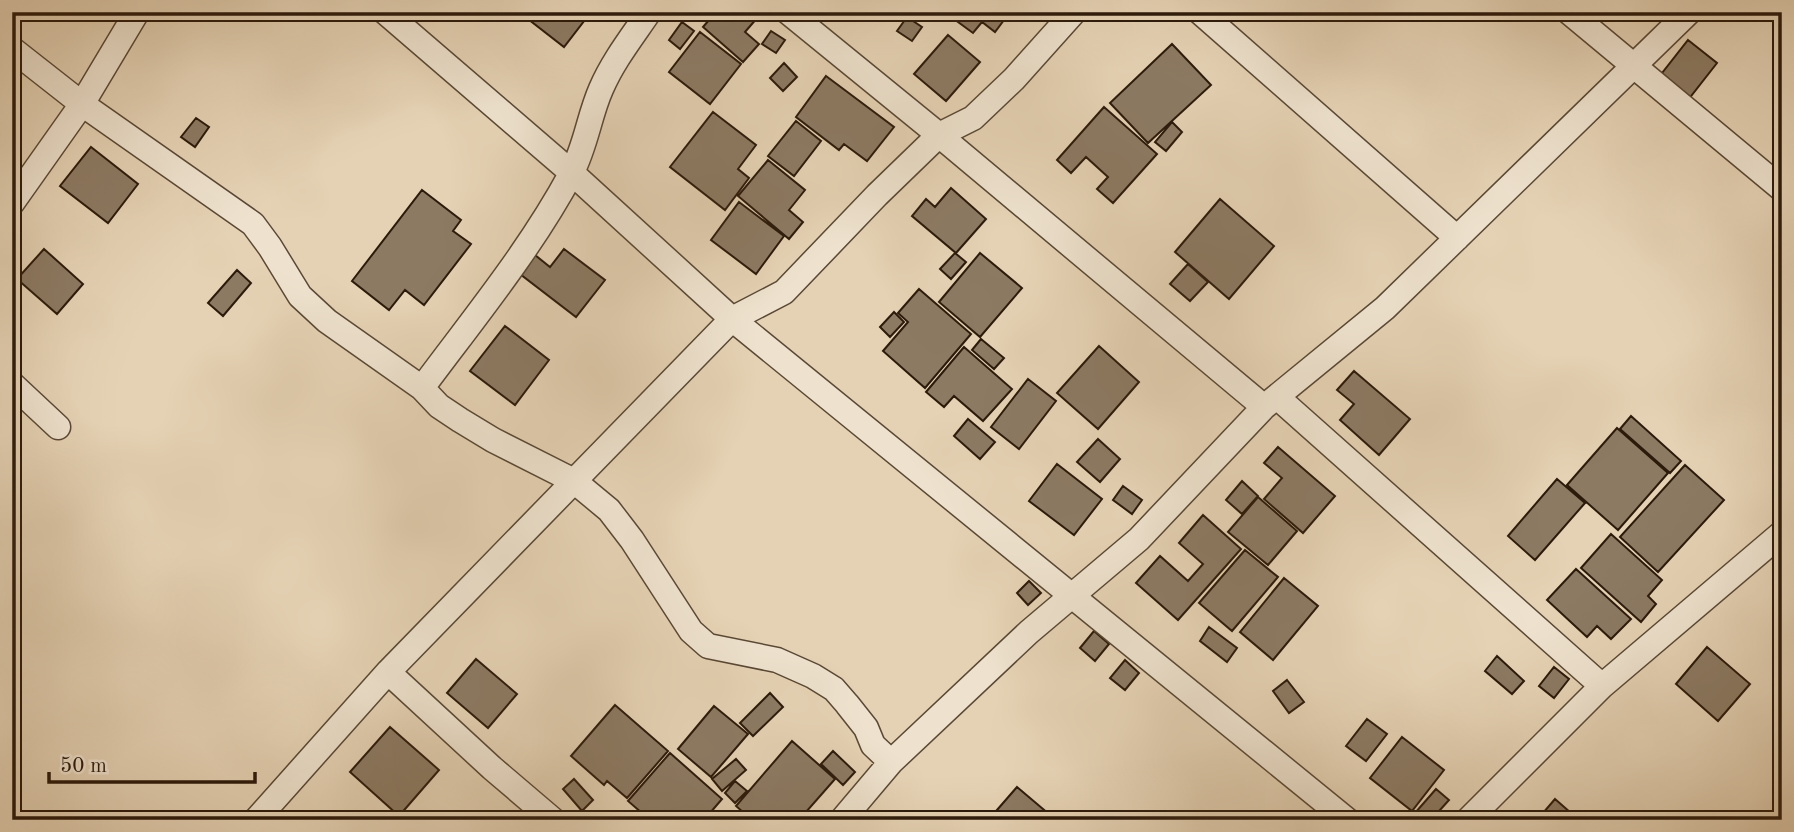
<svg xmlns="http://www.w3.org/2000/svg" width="1794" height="832" font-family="'Old Standard TT',serif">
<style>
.building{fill:#8c7a63;stroke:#2c1a0b;stroke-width:2}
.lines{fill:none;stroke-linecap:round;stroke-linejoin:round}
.street-casing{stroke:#5a4835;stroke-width:27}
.street{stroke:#eee2ce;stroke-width:24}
</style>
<rect width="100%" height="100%" fill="#e5d2b4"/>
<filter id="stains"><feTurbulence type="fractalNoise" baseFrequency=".00286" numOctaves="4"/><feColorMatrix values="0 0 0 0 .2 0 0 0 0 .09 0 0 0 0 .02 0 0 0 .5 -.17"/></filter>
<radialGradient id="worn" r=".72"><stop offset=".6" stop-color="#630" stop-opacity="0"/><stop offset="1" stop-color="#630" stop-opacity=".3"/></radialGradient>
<path class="building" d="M 533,12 L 591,12 L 564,47 L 528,19 Z
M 700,12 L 753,12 L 758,17 L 745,32 L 759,44 L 743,62 L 703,27 L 709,20 Z
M 960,12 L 1002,12 L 1007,16 L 995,32 L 982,22 L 973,33 L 954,19 Z
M 907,17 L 922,27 L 912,41 L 897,31 Z
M 682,22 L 694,31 L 680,49 L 669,40 Z
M 771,31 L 785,40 L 776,53 L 762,44 Z
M 700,32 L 741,64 L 710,104 L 669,72 Z
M 948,35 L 980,62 L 946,101 L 914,74 Z
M 1688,40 L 1717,63 L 1684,105 L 1655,82 Z
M 1172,44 L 1211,85 L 1148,143 L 1110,103 Z
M 784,63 L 797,77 L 783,91 L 770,78 Z
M 826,76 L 894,127 L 867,161 L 844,144 L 839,150 L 796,117 Z
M 1104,107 L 1157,154 L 1113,203 L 1097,189 L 1108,177 L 1086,157 L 1071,173 L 1057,160 Z
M 713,112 L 756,145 L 738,169 L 749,178 L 725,210 L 670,167 Z
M 196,118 L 209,127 L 195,147 L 181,137 Z
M 796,121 L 821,141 L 794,176 L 768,156 Z
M 1172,122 L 1182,132 L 1166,151 L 1155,142 Z
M 91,147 L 138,184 L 108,223 L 60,186 Z
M 768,160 L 805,190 L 789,210 L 803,222 L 789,239 L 738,196 Z
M 951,188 L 986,219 L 956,253 L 912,216 L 926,199 L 935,207 Z
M 422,190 L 461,220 L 453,231 L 471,244 L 424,305 L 405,290 L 389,310 L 352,281 Z
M 1220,199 L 1274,246 L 1229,299 L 1175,252 Z
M 739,202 L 784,236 L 756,274 L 711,240 Z
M 44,249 L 83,284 L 57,314 L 17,279 Z
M 564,249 L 605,280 L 576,317 L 520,274 L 535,255 L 550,267 Z
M 955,253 L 966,262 L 951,279 L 940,269 Z
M 980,253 L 1022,288 L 980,337 L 939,302 Z
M 1188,264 L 1208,282 L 1190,301 L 1170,284 Z
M 237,270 L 251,283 L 223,316 L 208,303 Z
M 919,289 L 971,334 L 925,388 L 883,351 L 908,322 L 898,313 Z
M 894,312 L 904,322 L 890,337 L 880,327 Z
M 505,326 L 549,360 L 515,405 L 470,371 Z
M 981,339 L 1004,358 L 994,369 L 972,350 Z
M 1099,346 L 1139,382 L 1098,429 L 1057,393 Z
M 964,347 L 1012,389 L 983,421 L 954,396 L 944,407 L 926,392 Z
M 1354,371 L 1410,419 L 1379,455 L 1340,420 L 1354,404 L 1337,390 Z
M 1028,379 L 1056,401 L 1019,449 L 991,427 Z
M 1631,416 L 1681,461 L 1670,473 L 1620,429 Z
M 968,419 L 995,442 L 980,459 L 954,436 Z
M 1617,428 L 1668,473 L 1618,530 L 1567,485 Z
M 1098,439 L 1120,459 L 1100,482 L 1077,462 Z
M 1278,447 L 1335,496 L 1303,533 L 1264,499 L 1282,478 L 1264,463 Z
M 1057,464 L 1102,499 L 1074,535 L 1029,501 Z
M 1685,465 L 1724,500 L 1658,572 L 1620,537 Z
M 1557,479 L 1585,503 L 1535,560 L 1508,536 Z
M 1242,481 L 1258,496 L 1242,514 L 1226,500 Z
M 1123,486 L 1142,500 L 1132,514 L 1113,500 Z
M 1258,497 L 1297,531 L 1268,565 L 1228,532 Z
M 1203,515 L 1241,549 L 1178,620 L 1136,583 L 1160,556 L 1188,581 L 1203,564 L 1179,543 Z
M 1611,534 L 1662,580 L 1648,596 L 1656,604 L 1641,622 L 1581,568 Z
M 1245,550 L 1278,577 L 1232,631 L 1199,603 Z
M 1576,569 L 1631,619 L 1611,639 L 1597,626 L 1587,637 L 1547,600 Z
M 1284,578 L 1318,606 L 1273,660 L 1240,632 Z
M 1029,581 L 1041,593 L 1028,605 L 1017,593 Z
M 1209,627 L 1237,648 L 1227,662 L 1200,641 Z
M 1094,631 L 1109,644 L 1095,661 L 1080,648 Z
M 1707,647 L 1750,684 L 1718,721 L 1676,684 Z
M 1497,656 L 1524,681 L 1512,694 L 1485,671 Z
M 476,659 L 517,694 L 488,728 L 447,693 Z
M 1125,660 L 1139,673 L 1125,690 L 1110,678 Z
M 1554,667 L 1569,679 L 1554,698 L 1539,686 Z
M 1287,680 L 1304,702 L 1289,713 L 1273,691 Z
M 770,693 L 783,707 L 753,736 L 740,723 Z
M 615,705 L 668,751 L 627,798 L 607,781 L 604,785 L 571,756 Z
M 714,706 L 748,734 L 711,777 L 678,749 Z
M 1367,719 L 1387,734 L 1366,761 L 1346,746 Z
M 390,727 L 439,770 L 399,816 L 350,772 Z
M 1402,737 L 1444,770 L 1412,811 L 1370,778 Z
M 792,741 L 835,779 L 799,820 L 752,820 L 736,806 Z
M 833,751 L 855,772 L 843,785 L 821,764 Z
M 670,753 L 722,799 L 704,820 L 650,820 L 628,801 Z
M 736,759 L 746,770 L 722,791 L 712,779 Z
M 574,779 L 593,800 L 582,811 L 563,789 Z
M 735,781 L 747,791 L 735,803 L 725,793 Z
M 1017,787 L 1056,820 L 1009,820 L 997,810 Z
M 1436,789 L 1449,800 L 1431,820 L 1422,820 L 1415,813 Z
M 1555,799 L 1579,820 L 1537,820 Z"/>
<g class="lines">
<defs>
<path id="street" d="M 385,12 L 572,173 L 732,319 L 1347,820
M 788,12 L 939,135 L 1264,407
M 1200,12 L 1457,238
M 1569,12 L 1782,189
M 12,49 L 82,104 L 253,224 L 270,247 L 300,296 L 327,321 L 422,388 L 439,406 L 460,420 L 493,440 L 574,481 L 609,510 L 632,540 L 691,631 L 708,646 L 777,660 L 813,676 L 834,689 L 847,704 L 866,728 L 873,745 L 891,762
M 12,203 L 82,104 L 137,12
M 12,384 L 58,427
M 422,388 C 474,318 530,250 571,174 C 586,146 589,116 601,89 C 613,61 632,37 649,12
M 1277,397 L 1602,686
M 388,672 L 492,768 L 553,820
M 256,820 L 388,672 L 732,319 L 784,292 L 877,195 L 939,135 L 973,118 L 1014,79 L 1074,12
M 842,820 L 891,762 L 1029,632 L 1139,539 L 1264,407 L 1385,308 L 1689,12
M 1468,820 L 1602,686 L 1782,533"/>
</defs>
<use href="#street" class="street-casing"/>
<use href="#street" class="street"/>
</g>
<rect width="1794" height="832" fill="none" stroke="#e5d2b4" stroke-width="42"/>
<rect x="14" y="14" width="1766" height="804" fill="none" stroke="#2c1a0b" stroke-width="3.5"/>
<rect x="21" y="21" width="1752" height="790" fill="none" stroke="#2c1a0b" stroke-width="2"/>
<path d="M49 772v10h206v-10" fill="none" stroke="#2c1a0b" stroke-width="3.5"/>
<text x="60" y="772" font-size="21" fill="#2c1a0b" stroke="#eee2ce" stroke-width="5" paint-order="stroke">50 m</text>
<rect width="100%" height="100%" filter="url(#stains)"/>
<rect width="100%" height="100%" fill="url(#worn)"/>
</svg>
